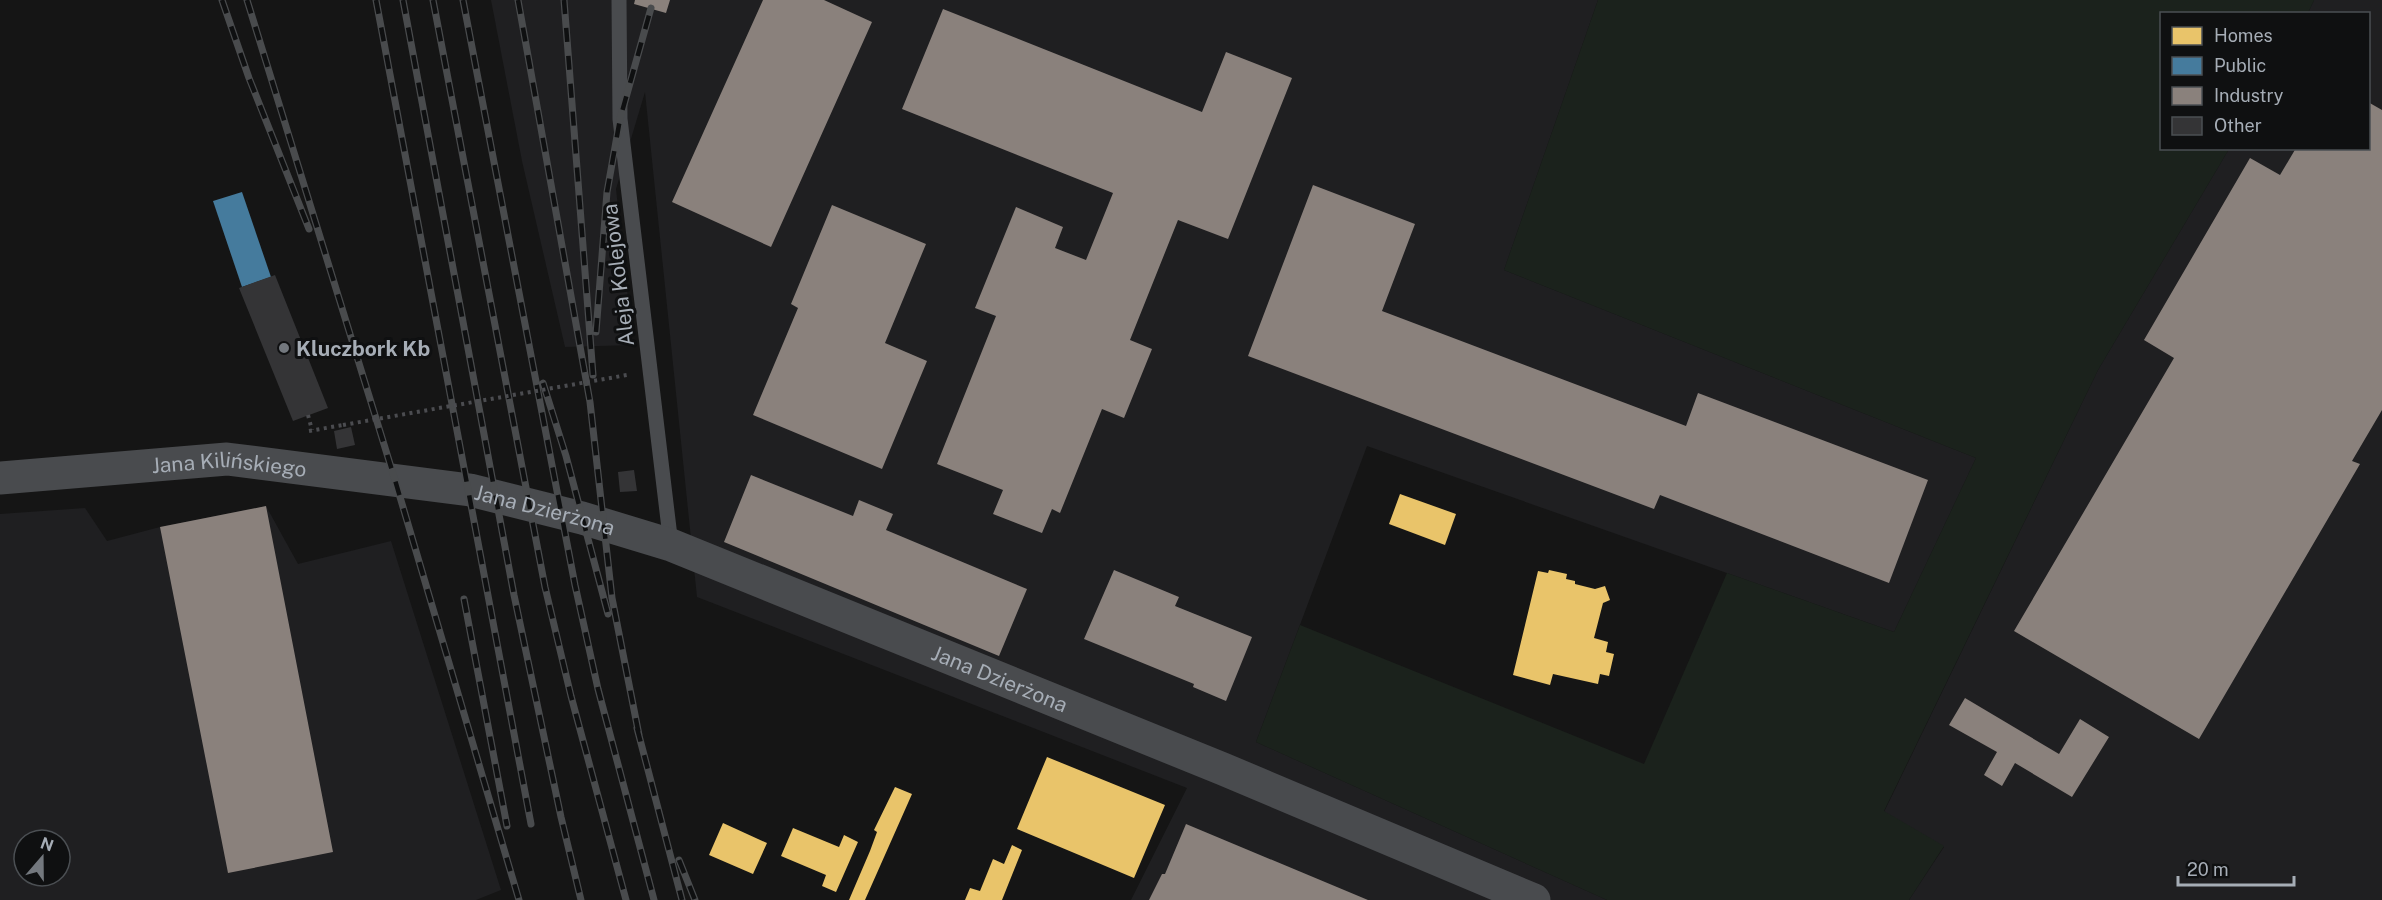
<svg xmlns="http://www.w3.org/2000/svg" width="2382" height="900" font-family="'Public Sans',sans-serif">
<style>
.built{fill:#1f1f21;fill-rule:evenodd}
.green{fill:#1b221c}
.homes{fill:#e9c46a}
.public{fill:#457b9d}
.industry{fill:#8a817c}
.building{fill:#343436}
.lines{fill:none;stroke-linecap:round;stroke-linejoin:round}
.path{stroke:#4b4c50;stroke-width:4;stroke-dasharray:3 4.5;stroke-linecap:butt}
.service{stroke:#494b4e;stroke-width:15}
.tertiary{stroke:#494b4e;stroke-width:33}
.rail-casing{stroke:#494b4d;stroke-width:7}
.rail{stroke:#0f1011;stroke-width:4.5;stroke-dasharray:14;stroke-linecap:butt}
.path-bridge{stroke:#4b4c50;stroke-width:4;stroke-dasharray:3 4.5;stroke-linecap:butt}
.poi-dot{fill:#73787e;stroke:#0f1011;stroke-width:2}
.labels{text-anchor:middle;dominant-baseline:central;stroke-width:6;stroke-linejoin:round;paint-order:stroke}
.street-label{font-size:21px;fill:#a6adb6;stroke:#0f1011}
.poi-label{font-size:21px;font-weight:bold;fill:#a6adb6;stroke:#0f1011;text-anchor:start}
</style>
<rect width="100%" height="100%" fill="#151515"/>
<path class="built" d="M 491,0 L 1598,0 L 1504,270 L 1976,458 L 1894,632 L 1367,446 L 1256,742 L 1607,900 L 1131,900 L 1187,788 L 697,597 L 645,92 L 616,189 L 633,345 L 565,347 L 522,161 Z
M 2314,0 L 2382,0 L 2382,900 L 1909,900 L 1944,847 L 1884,812 L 2098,370 L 2229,149 L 2368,148 L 2368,14 L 2308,13 Z
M 266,506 L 298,564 L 391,541 L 501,890 L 476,900 L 0,900 L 0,514 L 85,508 L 107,541 L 160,527 ZM 24,840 L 60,840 L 60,876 L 24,876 Z"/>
<path class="green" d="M 1598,0 L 2314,0 L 2308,13 L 2162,14 L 2162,148 L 2229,149 L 2098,370 L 1884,811 L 1944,846 L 1909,900 L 1607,900 L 1256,742 L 1300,625 L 1644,764 L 1727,573 L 1894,632 L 1976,458 L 1504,270 Z"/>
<path class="homes" d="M 1400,494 L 1456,514 L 1445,545 L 1389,524 Z
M 1549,570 L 1567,574 L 1566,579 L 1575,581 L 1575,584 L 1595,589 L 1605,586 L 1610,600 L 1603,603 L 1594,638 L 1608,642 L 1606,652 L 1614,654 L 1609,676 L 1600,674 L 1598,684 L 1553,674 L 1550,685 L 1513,675 L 1538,571 L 1548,573 Z
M 1047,757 L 1165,805 L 1134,878 L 1017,829 Z
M 895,787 L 912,794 L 865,900 L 849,900 L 870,851 L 877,832 L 874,830 Z
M 723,823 L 767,843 L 753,874 L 709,855 Z
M 793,828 L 839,847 L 844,835 L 858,842 L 836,892 L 822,886 L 826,875 L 781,856 Z
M 1012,845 L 1022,850 L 1002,900 L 965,900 L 970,888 L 980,891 L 993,859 L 1004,864 Z"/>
<path class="public" d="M 242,192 L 271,277 L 242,287 L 213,201 Z"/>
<path class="industry" d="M 635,0 L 670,0 L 666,13 L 634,4 Z
M 763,0 L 824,0 L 872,22 L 771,247 L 672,202 Z
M 943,9 L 1202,112 L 1226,52 L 1292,78 L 1228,239 L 1178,220 L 1130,340 L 1152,349 L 1124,418 L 1102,409 L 1060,513 L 1052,509 L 1042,533 L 993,514 L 1003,490 L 937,464 L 996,316 L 975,308 L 1016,207 L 1063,227 L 1055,248 L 1086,260 L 1113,193 L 902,109 Z
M 2368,102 L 2382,110 L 2382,410 L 2352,461 L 2360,464 L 2199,739 L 2014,631 L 2174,358 L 2144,340 L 2250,158 L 2280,175 L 2296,148 L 2368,148 Z
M 1313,185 L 1415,224 L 1382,311 L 1686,426 L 1698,393 L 1928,480 L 1889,583 L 1660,495 L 1654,509 L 1248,356 Z
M 832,205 L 926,244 L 885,343 L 927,361 L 882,469 L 753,415 L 798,308 L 791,304 Z
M 751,475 L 853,516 L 859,500 L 893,514 L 886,530 L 1027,589 L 999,656 L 724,542 Z
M 266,506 L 333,852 L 228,873 L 160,527 Z
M 1114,570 L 1179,597 L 1175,606 L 1252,637 L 1226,701 L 1193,687 L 1194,684 L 1084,639 Z
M 1965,698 L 2059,754 L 2080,719 L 2109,737 L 2072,797 L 2015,763 L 2002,786 L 1984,775 L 1997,752 L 1949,725 Z
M 1186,824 L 1368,900 L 1149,900 L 1162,874 L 1165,874 Z"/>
<path class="building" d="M 275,275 L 328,408 L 293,421 L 239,288 Z
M 351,427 L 355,445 L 337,449 L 334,431 Z
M 634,470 L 637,491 L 620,492 L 618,472 Z"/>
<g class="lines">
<path class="path" d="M 308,415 L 312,430
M 309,431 L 343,425"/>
<path class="service" d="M 619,0 L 620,119 L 671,545"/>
<path class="tertiary" id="s1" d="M 0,478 L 227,459 L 470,490 L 582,518 L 671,545 L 1223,769 L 1534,900"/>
<defs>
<path id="rail" d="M 222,0 L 249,78 L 309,229
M 247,0 L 395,480 L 519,900
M 376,0 L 531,824
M 403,0 L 514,595 L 561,817 L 581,900
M 433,0 L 545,587 L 571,696 L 626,900
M 463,0 L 575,585 L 598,689 L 654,900
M 518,0 L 590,402 L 612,598 L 639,735
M 564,0 L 593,375
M 596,332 L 607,192 L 620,119 L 651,8
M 543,383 L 566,456 L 608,614
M 464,599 L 507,826
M 637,728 L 682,900
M 679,860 L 695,900"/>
</defs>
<use href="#rail" class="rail-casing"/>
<use href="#rail" class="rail"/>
<path class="path-bridge" d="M 343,425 L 627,375"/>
</g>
<circle class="poi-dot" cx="284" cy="348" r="6"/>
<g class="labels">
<g class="street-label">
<text transform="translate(618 275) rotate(-97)">Aleja Kolejowa</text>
<text stroke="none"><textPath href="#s1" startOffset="230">Jana Kilińskiego</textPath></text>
<text stroke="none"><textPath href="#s1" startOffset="550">Jana Dzierżona</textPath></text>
<text stroke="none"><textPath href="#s1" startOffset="1036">Jana Dzierżona</textPath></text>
</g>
<g class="poi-label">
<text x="296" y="348">Kluczbork Kb</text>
</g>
</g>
<rect x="2160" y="12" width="210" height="138" fill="#0f1011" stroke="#4b4f53" stroke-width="1.5"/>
<rect x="2172" y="27" width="30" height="18" fill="#e9c46a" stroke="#4b4f53" stroke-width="1.5"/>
<text x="2214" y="42" font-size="18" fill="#a6adb6">Homes</text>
<rect x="2172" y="57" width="30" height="18" fill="#457b9d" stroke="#4b4f53" stroke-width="1.5"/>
<text x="2214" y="72" font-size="18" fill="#a6adb6">Public</text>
<rect x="2172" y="87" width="30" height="18" fill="#8a817c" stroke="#4b4f53" stroke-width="1.5"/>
<text x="2214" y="102" font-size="18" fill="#a6adb6">Industry</text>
<rect x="2172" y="117" width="30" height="18" fill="#343436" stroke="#4b4f53" stroke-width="1.5"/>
<text x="2214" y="132" font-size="18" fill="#a6adb6">Other</text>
<g transform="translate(42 858) rotate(20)"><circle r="28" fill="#0f1011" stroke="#4b4f53" stroke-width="1.5"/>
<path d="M0-4.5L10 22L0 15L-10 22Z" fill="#73787e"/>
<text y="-9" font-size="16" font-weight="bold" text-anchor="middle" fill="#a6adb6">N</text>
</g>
<path d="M2178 876v9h116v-9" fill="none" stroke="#a6adb6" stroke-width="3"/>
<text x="2187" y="876" font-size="18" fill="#a6adb6" stroke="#0f1011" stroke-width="4.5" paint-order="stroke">20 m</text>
</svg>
